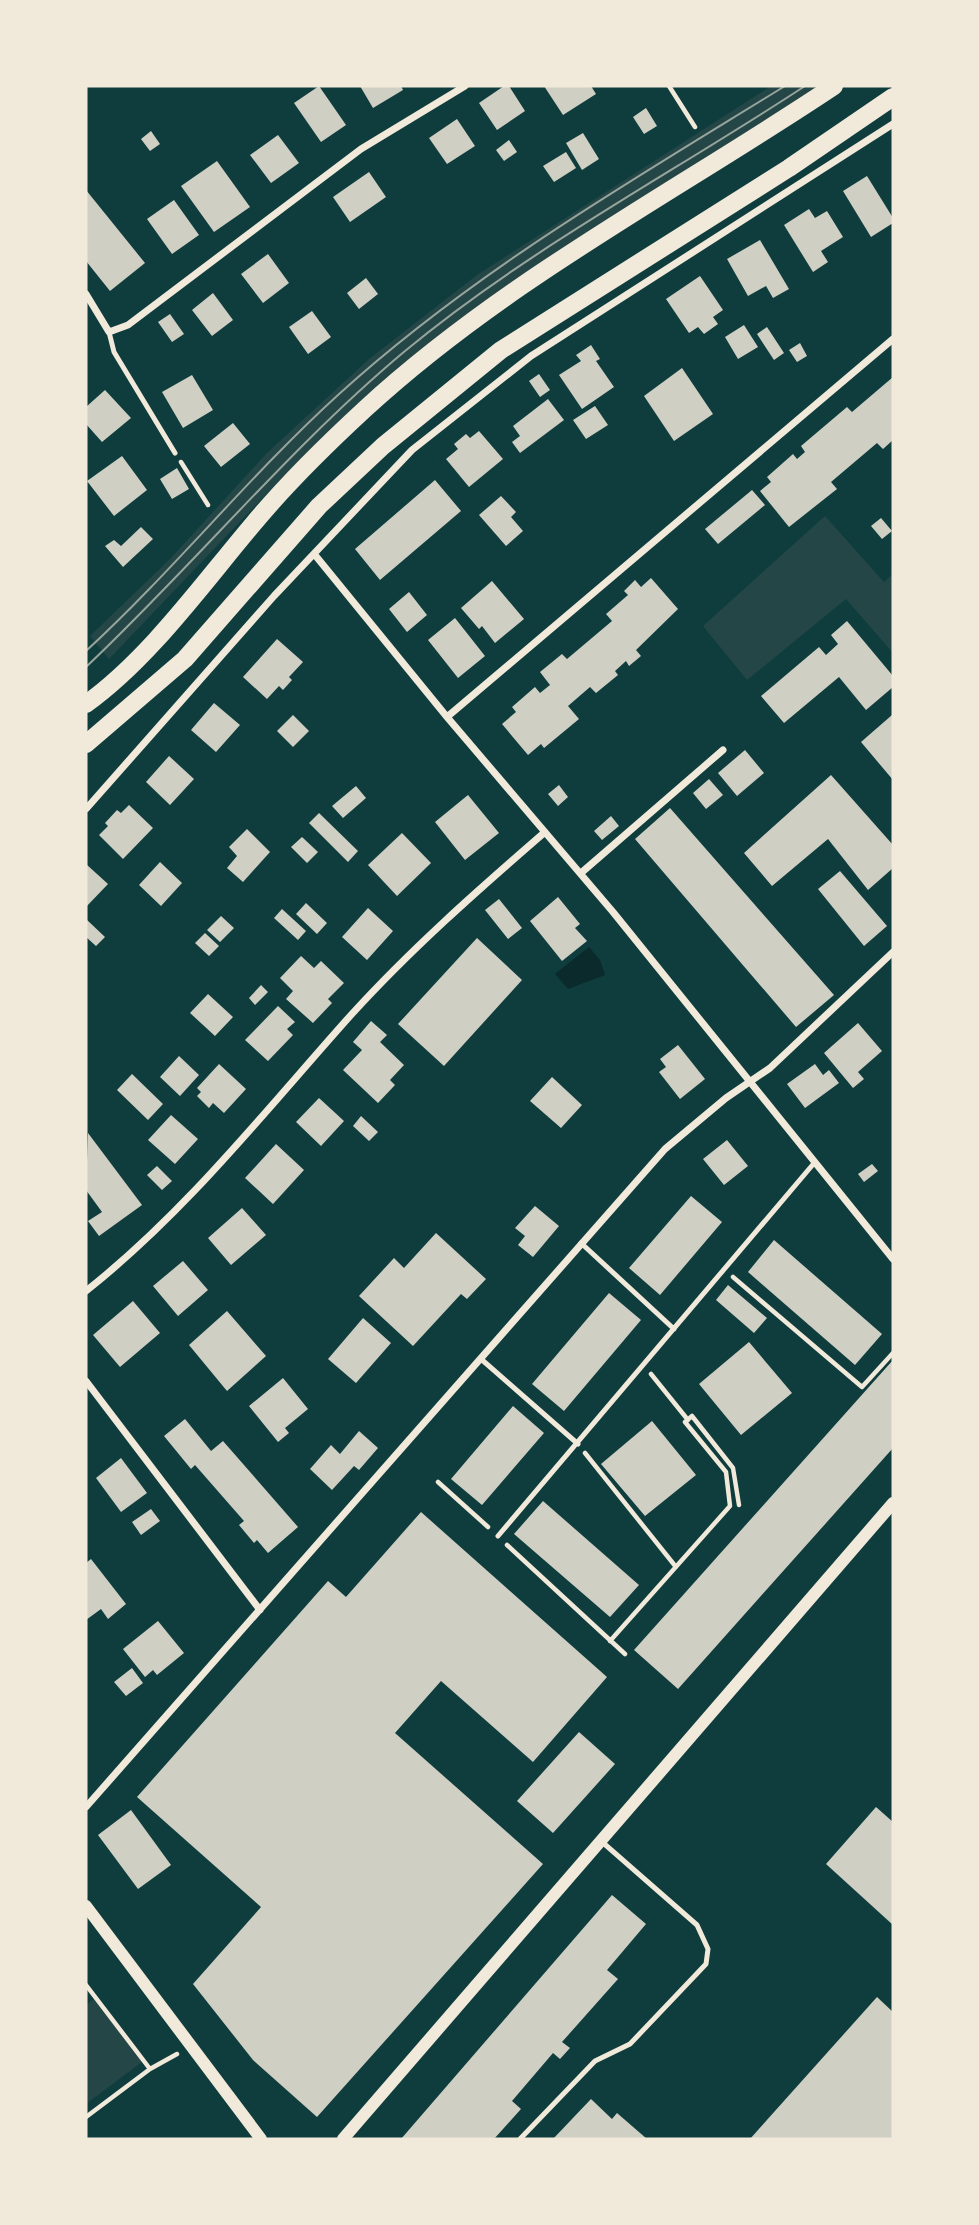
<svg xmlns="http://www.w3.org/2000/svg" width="979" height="2225" font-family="Merriweather,serif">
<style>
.green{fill:#244646}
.water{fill:#0a2a2b}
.building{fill:#cfcfc3}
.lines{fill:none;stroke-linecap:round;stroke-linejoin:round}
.path{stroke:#f1e9da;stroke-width:4.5}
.service{stroke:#f1e9da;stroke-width:5}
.minor{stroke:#f1e9da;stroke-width:7}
.tertiary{stroke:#f1e9da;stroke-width:12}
.primary{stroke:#f1e9da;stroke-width:18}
.tram{stroke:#97a49c;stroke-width:2}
</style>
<rect width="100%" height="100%" fill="#0f3d3e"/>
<path class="green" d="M 771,86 L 819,86 L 361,403 L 277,483 L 109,659 L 90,636 L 170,559 L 267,453 L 369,359 L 477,275 Z
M 825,516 L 884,582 L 893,574 L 893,653 L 846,599 L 747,680 L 703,626 Z
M 94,1999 L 142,2062 L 86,2104 L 86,2005 Z"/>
<path class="water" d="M 589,947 L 600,960 L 605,975 L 568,989 L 555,974 Z"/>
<path class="building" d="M 319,86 L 346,125 L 321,142 L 294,103 Z
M 360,86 L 401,86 L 403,90 L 373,108 Z
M 504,86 L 509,86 L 525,111 L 497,130 L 479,103 Z
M 544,86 L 591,86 L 596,94 L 563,115 Z
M 646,108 L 657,126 L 644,134 L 633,117 Z
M 457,119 L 475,146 L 447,164 L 429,138 Z
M 151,131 L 160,144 L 150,151 L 141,139 Z
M 583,133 L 599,159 L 582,170 L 566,143 Z
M 278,135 L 299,163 L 271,183 L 250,155 Z
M 509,140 L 517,152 L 504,161 L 496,150 Z
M 566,152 L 576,168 L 554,182 L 543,166 Z
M 217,161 L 250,207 L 214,232 L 181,186 Z
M 369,172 L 386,197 L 350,222 L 333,197 Z
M 867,176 L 893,218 L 893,223 L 871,237 L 843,191 Z
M 86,190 L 145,263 L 110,291 L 86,261 Z
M 174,200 L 199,235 L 172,254 L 147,219 Z
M 809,209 L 815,218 L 827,211 L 843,237 L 821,251 L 828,262 L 813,272 L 784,225 Z
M 760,240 L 789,289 L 773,298 L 766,286 L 748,296 L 727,259 Z
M 268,254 L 289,283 L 263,303 L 241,274 Z
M 700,276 L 723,310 L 713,317 L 718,324 L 704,334 L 698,327 L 689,333 L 666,299 Z
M 366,278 L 378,294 L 359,309 L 347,293 Z
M 213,293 L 233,320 L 212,336 L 192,310 Z
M 312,311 L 331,337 L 308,354 L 289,327 Z
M 170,314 L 184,334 L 172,342 L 158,322 Z
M 744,325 L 758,347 L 738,359 L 725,337 Z
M 767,327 L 784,353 L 774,360 L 757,334 Z
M 800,343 L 807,356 L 797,362 L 789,350 Z
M 591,345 L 600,359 L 596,361 L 614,387 L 582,409 L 559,375 L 581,361 L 576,355 Z
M 682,368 L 713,414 L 674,441 L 644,396 Z
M 539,374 L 550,390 L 540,397 L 529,381 Z
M 192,375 L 213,410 L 183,428 L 162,392 Z
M 893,377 L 893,440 L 883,449 L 877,443 L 831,482 L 837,489 L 789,527 L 760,491 L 771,482 L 767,477 L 793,454 L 797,459 L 805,452 L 801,446 L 847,407 L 852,412 Z
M 105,390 L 131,418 L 102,442 L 86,424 L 86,407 Z
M 548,399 L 564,420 L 520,453 L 512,442 L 520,436 L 513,426 Z
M 595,406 L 608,425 L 586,439 L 573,420 Z
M 233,423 L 250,444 L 221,467 L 204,446 Z
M 479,431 L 503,459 L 469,487 L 446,459 L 458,449 L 454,444 L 466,434 L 470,438 Z
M 122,456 L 147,490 L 114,516 L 87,481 Z
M 177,468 L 189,489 L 172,499 L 160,479 Z
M 435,480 L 461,511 L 380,580 L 355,549 Z
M 752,490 L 765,505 L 718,544 L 705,529 Z
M 501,496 L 516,512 L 511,517 L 523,531 L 506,546 L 479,515 Z
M 881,518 L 892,531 L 882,539 L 871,526 Z
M 141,527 L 153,539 L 123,567 L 105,546 L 114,540 L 121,546 Z
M 651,578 L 678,609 L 636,650 L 641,656 L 629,666 L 626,661 L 615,671 L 618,675 L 596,693 L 590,687 L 568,706 L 579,719 L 544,748 L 541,744 L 528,755 L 502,724 L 516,712 L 512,707 L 535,687 L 540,693 L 550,685 L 540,672 L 562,654 L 567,659 L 612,621 L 606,614 L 628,595 L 624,591 L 635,580 L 641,587 Z
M 492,581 L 524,619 L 495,643 L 482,626 L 479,629 L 461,608 Z
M 409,592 L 427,615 L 407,632 L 389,609 Z
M 455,618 L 485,656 L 458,678 L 428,640 Z
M 847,621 L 893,676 L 893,687 L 866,710 L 839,677 L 784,723 L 761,696 L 819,647 L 826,655 L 838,644 L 831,635 Z
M 277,639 L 303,662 L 289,677 L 292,680 L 283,690 L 279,686 L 267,699 L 243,677 Z
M 214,703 L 240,725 L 216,752 L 191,730 Z
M 293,715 L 309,731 L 293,747 L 277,731 Z
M 892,715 L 893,717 L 893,780 L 861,742 Z
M 745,750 L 764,773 L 737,796 L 718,773 Z
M 169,756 L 194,779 L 170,805 L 146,782 Z
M 831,775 L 893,845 L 893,868 L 868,890 L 828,839 L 772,886 L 744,853 Z
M 709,779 L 723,795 L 706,809 L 693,793 Z
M 559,785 L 568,797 L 558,806 L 548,794 Z
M 356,786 L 366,798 L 343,818 L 332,806 Z
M 468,795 L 499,833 L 465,860 L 435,822 Z
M 129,805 L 153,828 L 123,859 L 99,835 L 108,826 L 105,823 L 117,810 L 121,813 Z
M 670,808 L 834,995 L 796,1027 L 635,839 Z
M 319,813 L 358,851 L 348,862 L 309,823 Z
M 611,816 L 619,826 L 602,840 L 594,831 Z
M 247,829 L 270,852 L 243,882 L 227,868 L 237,856 L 229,847 Z
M 402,833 L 431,863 L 397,896 L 368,865 Z
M 302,837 L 318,852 L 307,863 L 291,847 Z
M 160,862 L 182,883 L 161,906 L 139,885 Z
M 86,864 L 108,884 L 86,907 Z
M 840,871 L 887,926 L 864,946 L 818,889 Z
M 558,897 L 580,924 L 575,928 L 587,941 L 562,961 L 530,921 Z
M 499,899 L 522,928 L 508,939 L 485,910 Z
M 306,903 L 327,923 L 317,934 L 296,914 Z
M 368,908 L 393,931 L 367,960 L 342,937 Z
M 282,909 L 306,931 L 298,940 L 274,918 Z
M 221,916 L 234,928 L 220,942 L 207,930 Z
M 86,919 L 105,937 L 96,946 L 86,937 Z
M 205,933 L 219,946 L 209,956 L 195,943 Z
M 477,938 L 522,980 L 444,1066 L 398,1024 Z
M 301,956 L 314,968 L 321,961 L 344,983 L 328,999 L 332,1003 L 313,1023 L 286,999 L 293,991 L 280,978 Z
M 261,985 L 268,992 L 255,1005 L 249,998 Z
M 208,994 L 233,1017 L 215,1036 L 190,1013 Z
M 278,1006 L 295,1022 L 287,1029 L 293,1035 L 268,1061 L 245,1040 Z
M 371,1021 L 387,1035 L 380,1042 L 404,1065 L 390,1080 L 395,1085 L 378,1103 L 343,1070 L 362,1050 L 353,1042 Z
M 858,1023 L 882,1051 L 858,1072 L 864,1079 L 853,1088 L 824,1053 Z
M 678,1045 L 705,1079 L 680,1099 L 659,1072 L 666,1067 L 660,1059 Z
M 179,1056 L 199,1075 L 180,1096 L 160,1077 Z
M 219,1064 L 246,1089 L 224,1113 L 213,1103 L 209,1108 L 197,1096 L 201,1092 L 197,1088 Z
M 815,1064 L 823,1075 L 829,1070 L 839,1083 L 805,1108 L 787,1084 Z
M 132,1074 L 163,1104 L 148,1120 L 117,1090 Z
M 552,1077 L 582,1105 L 561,1128 L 530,1101 Z
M 319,1098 L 344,1121 L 321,1146 L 296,1122 Z
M 171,1115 L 198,1139 L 175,1164 L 148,1140 Z
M 361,1116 L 378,1132 L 369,1141 L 353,1126 Z
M 88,1133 L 142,1205 L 99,1236 L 88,1221 L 102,1212 L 86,1190 Z
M 727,1140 L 748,1166 L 724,1185 L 703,1159 Z
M 276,1144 L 304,1170 L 273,1204 L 245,1178 Z
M 872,1164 L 878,1171 L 864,1182 L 858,1174 Z
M 157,1166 L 172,1181 L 162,1190 L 147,1175 Z
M 691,1196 L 722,1222 L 660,1295 L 629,1268 Z
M 535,1206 L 559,1226 L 533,1257 L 518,1245 L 525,1236 L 515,1228 Z
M 242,1208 L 266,1235 L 231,1265 L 208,1238 Z
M 436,1233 L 486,1279 L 467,1299 L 461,1294 L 413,1346 L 359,1296 L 394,1258 L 404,1268 Z
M 774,1240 L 882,1334 L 855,1365 L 748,1272 Z
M 183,1261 L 208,1290 L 178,1316 L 153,1286 Z
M 728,1285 L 767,1318 L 754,1333 L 716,1300 Z
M 609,1293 L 641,1320 L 564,1411 L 532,1384 Z
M 133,1301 L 160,1333 L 120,1367 L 93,1335 Z
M 227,1311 L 266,1356 L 227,1391 L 189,1345 Z
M 363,1318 L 391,1343 L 356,1383 L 328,1359 Z
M 749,1342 L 792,1393 L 741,1435 L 699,1384 Z
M 893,1360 L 893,1448 L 678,1689 L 634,1650 Z
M 283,1378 L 308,1409 L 285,1428 L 289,1433 L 278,1442 L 249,1406 Z
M 513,1406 L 544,1433 L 482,1505 L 451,1479 Z
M 185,1419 L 211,1451 L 223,1441 L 298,1527 L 268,1553 L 257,1540 L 254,1543 L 239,1525 L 244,1521 L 195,1465 L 191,1469 L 164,1436 Z
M 652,1421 L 696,1475 L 645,1516 L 601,1464 Z
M 359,1431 L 378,1448 L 359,1470 L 354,1466 L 332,1490 L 310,1469 L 331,1445 L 340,1454 Z
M 121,1458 L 147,1493 L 121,1512 L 96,1478 Z
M 543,1501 L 639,1585 L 610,1617 L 514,1534 Z
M 151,1509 L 160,1521 L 141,1535 L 132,1522 Z
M 421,1512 L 607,1677 L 533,1762 L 441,1681 L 395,1733 L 543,1864 L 317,2117 L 253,2060 L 193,1984 L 261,1907 L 137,1797 L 328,1581 L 346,1597 Z
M 91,1559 L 126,1604 L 108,1619 L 101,1609 L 86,1620 L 86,1563 Z
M 158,1621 L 184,1653 L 157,1675 L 153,1670 L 145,1677 L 123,1649 Z
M 132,1668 L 143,1683 L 126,1696 L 114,1682 Z
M 579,1732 L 615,1764 L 553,1833 L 517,1801 Z
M 876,1807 L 893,1822 L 893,1925 L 826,1864 Z
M 131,1810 L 171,1865 L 138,1889 L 98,1835 Z
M 612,1895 L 646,1924 L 607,1970 L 618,1979 L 562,2042 L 570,2048 L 560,2059 L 553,2053 L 512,2101 L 521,2109 L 494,2139 L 401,2139 Z
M 877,1997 L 893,2012 L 893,2139 L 750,2139 Z
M 591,2099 L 612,2119 L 617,2113 L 647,2139 L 553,2139 Z"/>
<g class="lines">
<path class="path" d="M 669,86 L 695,127
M 181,462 L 208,505
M 733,1277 L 862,1387 L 893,1353
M 651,1374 L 688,1420
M 585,1453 L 676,1567
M 438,1482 L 488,1527
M 507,1545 L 625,1654
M 610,1641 L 730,1506 L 726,1472 L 685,1422 L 692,1416 L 733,1468 L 739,1505
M 86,1985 L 150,2069
M 86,2117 L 150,2069 L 177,2054"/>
<path class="service" d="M 109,332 L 114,352 L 175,453
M 581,1243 L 674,1329
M 481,1359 L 578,1444
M 498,1536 L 815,1162
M 520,2139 L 595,2061 L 630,2044 L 706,1964 L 708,1949 L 697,1925 L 601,1841"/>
<path class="minor" d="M 86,294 L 109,332 L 128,325 L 361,149 L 465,86
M 315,555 L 447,717 L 613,912 L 893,1259
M 447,717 L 893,339
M 86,809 L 274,596 L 412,450 L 531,356 L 893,124
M 581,873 L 723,750
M 86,1291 C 186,1212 266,1110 351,1015 C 411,949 478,890 545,832
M 86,1381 L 260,1610
M 86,1807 L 665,1149 L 726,1098 L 770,1068 L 893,952"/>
<path class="tertiary" d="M 86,1906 L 261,2139
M 343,2139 L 893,1503"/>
<path class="primary" d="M 86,704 C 150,658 203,583 254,523 C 288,482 326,445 365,409 C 505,280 677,191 834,86
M 86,744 L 185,659 L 319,506 L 383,446 L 501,350 L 789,168 L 893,97"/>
<path class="tram" d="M 86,651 C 174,570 249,476 338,395 C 473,272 631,181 785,86
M 86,667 C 195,564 290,447 405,351 C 528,249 671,174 805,86"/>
</g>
<rect width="979" height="2225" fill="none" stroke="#f1e9da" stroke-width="175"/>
</svg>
